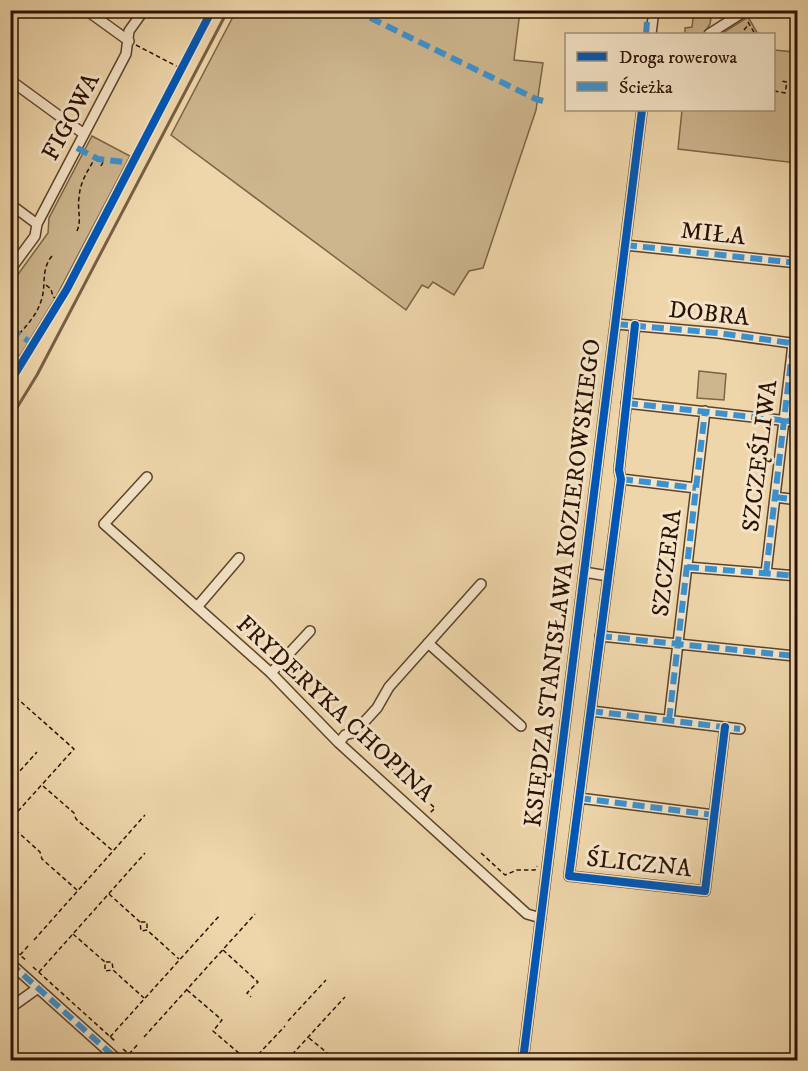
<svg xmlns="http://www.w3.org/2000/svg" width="808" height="1071" font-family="'IM FELL DW Pica',serif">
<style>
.green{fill:#cdb58d;stroke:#7c6446;stroke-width:1.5}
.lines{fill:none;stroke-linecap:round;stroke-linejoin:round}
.stream{stroke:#785f43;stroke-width:3}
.minor-casing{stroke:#5c432a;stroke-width:12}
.path{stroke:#2b1200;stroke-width:1.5;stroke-dasharray:4.5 3;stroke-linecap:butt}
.minor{stroke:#f4e4c8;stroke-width:9}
.quiet{stroke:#3c92d0;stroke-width:6;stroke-dasharray:12 6;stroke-linecap:butt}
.cycleway-casing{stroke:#f4e4c8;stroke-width:11}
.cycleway{stroke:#0057b8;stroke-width:8}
.labels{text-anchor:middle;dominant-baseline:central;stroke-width:6;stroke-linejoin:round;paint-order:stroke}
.street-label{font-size:24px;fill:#2b1200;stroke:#f4e4c8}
</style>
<rect width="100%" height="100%" fill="#eed6aa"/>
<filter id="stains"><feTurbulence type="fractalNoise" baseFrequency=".00333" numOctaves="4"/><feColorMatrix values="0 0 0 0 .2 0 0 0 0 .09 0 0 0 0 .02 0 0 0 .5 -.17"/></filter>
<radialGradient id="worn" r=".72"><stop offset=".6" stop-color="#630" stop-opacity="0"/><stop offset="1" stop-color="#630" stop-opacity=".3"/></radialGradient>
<path class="green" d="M 236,11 L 520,11 L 514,60 L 543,63 L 536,110 L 483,268 L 469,271 L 454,295 L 433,282 L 428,288 L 422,285 L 406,310 L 171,135 Z
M 694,11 L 712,11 L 710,24 L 704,34 L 685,33 L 685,28 L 692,27 Z
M 748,17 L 758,34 L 721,34 Z
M 774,50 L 794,52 L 792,72 L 798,73 L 797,163 L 678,149 L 682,110 L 774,110 Z
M 92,136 L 130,156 L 56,297 L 20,356 L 11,348 L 11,284 L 48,233 L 49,218 Z
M 699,371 L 726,374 L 724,400 L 697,398 Z"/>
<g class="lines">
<path class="stream" d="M 10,419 L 37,375 L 228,10"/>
<defs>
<path id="minor" d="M 86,10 L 129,41
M 651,34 L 654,10
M 709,34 L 742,13
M 10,80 L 84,134
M 10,204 L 37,224
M 625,245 L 798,263
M 10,270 L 35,236 L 37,224 L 126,54 L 129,31 L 144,10
M 616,324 L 718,333 L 798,344
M 635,325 L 619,470 L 621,479 L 569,876 L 705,891 L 725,727
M 626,403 L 798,422
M 147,477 L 104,524 L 271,673 L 339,743 L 527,914 L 541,918
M 621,479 L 696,488
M 775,497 L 798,500
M 687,567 L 798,576
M 584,572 L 608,576
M 766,573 L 793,344
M 197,607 L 239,558
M 600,636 L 795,656
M 428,643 L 521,726
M 271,673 L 310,631
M 591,711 L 740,729
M 669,720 L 705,411
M 339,743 L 345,735 L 355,732 L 377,708 L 389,687 L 481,584
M 579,798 L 714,815
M 10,963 L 118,1060
M 10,1008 L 38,988
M 523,1060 L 642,110"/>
</defs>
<use href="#minor" class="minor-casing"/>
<path class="path" d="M 748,22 L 755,34
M 744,30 L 749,24
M 136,45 L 180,68
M 774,91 L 785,93 L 787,82 L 781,81
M 101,166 L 104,160
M 77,231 C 82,220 77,209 79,198 C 80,181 88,171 95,158
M 80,253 L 84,255
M 46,285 L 51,289 L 53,297 L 60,300
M 19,334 C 29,323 38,313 42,298 C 46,283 41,269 52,256
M 10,692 L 74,749 L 10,820
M 358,739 L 435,808 L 430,813
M 10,782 L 37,752
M 43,786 L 74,813 L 76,819 L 113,851
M 10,825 L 40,852 L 42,859 L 77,890
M 481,853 L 505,875 L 517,870 L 535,870 L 537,866
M 109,894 L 140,922 L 141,931 L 147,930 L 179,959
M 141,922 L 147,922 L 147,930
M 73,934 L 105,962 L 105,971 L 113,970 L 144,998
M 34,940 L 145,815
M 10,947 L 27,961
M 223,950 L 258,982 L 247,993 L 251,997
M 20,955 L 29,945
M 106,962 L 112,962 L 113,969
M 33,967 L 116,1042
M 39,972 L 145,853
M 187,990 L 222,1020 L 213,1031 L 247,1060
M 288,1021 L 326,980
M 110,1037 L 220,915
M 144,1037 L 255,914
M 309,1038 L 336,1060
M 123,1049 L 136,1060
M 129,1054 L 139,1043
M 253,1060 L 285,1026
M 287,1060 L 345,997"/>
<use href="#minor" class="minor"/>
<path class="quiet" d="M 354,10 L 536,99 L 543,101
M 646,34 L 648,10
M 77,148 L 98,159 L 132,163
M 625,245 L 798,263
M 616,324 L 718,333 L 798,344
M 10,328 L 34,345
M 626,403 L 798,422
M 621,479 L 696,488
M 775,497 L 798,500
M 687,567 L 798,576
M 766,573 L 793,344
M 600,636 L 795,656
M 591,711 L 740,729
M 669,720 L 705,411
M 579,798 L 714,815
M 10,963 L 118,1060"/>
<defs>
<path id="cycleway" d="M 635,325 L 619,470 L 621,479 L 569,876 L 705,891 L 725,727
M 10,382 L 67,289 L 212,10
M 523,1060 L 642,110"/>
</defs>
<use href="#cycleway" class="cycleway-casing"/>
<use href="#cycleway" class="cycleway"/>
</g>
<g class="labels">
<g class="street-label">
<text transform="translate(71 117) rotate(-62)">FIGOWA</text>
<text transform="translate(713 234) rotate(6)">MIŁA</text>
<text transform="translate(709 314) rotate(6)">DOBRA</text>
<text transform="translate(760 456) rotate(-83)">SZCZĘŚLIWA</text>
<text transform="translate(667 563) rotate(-83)">SZCZERA</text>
<text transform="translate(563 583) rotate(-83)">KSIĘDZA STANISŁAWA KOZIEROWSKIEGO</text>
<text transform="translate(335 709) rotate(43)">FRYDERYKA CHOPINA</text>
<text transform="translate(639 864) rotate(6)">ŚLICZNA</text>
</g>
</g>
<rect width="808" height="1071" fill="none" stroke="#eed6aa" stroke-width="36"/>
<rect x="12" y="12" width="784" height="1047" fill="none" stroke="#2b1200" stroke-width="3"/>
<rect x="18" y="18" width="772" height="1035" fill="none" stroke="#2b1200" stroke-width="1.5"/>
<rect x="565" y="33" width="210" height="78" fill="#f4e4c8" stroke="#a49078" stroke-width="1.5"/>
<rect x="577" y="52" width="30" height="9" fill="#0057b8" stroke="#a49078" stroke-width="1.5"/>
<text x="619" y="63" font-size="18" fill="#2b1200">Droga rowerowa</text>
<rect x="577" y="82" width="30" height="9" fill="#3c92d0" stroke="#a49078" stroke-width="1.5"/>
<text x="619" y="93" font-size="18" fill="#2b1200">Ścieżka</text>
<rect width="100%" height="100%" filter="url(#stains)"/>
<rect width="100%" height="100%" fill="url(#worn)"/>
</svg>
